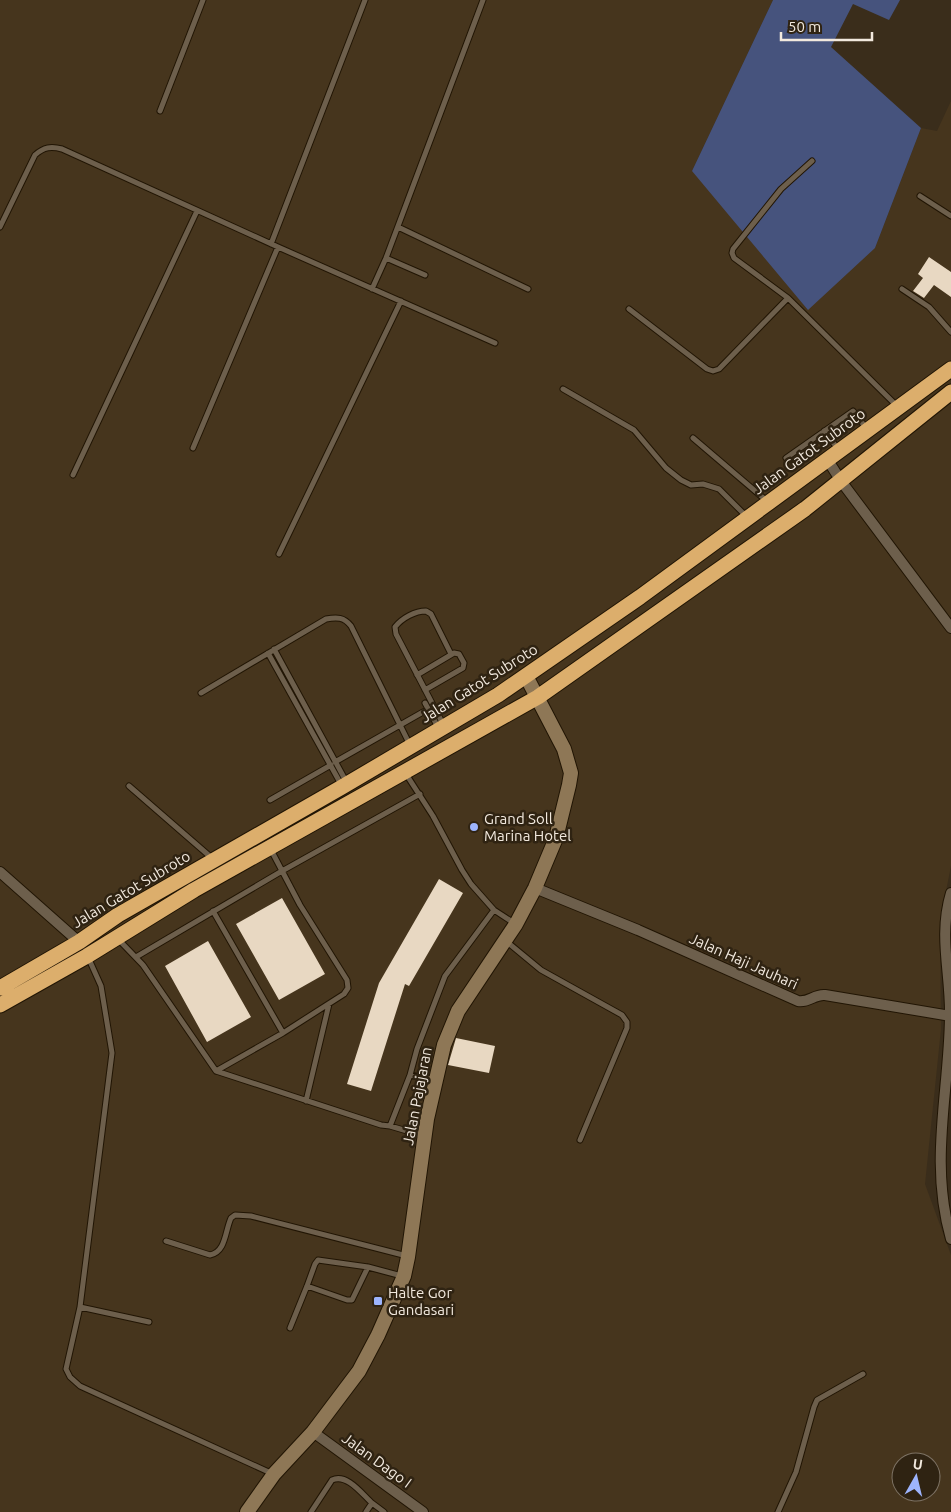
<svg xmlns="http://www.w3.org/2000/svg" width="951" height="1512" font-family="Ubuntu,sans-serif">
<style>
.built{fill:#46351d;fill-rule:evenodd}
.forest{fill:#46537d}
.building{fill:#e8d8c2}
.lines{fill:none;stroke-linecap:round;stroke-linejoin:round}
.lane-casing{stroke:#211504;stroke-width:7}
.street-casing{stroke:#211504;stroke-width:12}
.secondary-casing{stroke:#211504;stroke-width:16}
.highway-casing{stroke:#211504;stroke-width:17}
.lane{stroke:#6d5f4c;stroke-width:5}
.street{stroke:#6d5f4c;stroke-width:10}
.secondary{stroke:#8e7756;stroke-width:14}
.highway{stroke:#dcae6c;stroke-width:15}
.poi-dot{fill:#9db4fd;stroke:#2f2312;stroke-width:2}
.labels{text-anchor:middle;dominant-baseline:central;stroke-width:5;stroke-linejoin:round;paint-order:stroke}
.street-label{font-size:15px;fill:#f2e9de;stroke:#2f2312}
.poi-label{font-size:15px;fill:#f2e9de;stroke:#2f2312;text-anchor:start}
</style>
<rect width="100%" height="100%" fill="#3a2d1b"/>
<path class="built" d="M 0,0 L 773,0 L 692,171 L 875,248 L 921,128 L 937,131 L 951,101 L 951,866 L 940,921 L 941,1029 L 925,1184 L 951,1255 L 951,1512 L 0,1512 ZM 901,1462 L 931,1462 L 931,1492 L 901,1492 Z"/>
<path class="forest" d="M 773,0 L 900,0 L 889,20 L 853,4 L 831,47 L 921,128 L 875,248 L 808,310 L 692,171 Z"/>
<path class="building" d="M 929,257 L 951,272 L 951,297 L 934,285 L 924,298 L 913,291 L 923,278 L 918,274 Z
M 439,879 L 463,893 L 409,986 L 405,984 L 371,1091 L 347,1084 L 379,983 Z
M 282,898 L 325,974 L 279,1000 L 236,924 Z
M 208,941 L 251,1017 L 207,1042 L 165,966 Z
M 456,1038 L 495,1046 L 489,1073 L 448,1065 Z"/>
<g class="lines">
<defs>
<path id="lane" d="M 160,111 L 203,0
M 920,196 L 951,216
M 0,227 L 35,155 C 44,147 51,146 62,149 L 278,247 L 495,343
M 398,227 L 528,289
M 271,244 L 365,0
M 386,258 L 425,275
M 372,289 L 386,258 L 483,0
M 902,289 L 929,307 L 951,332
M 788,298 L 734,258 L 732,253 L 733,249 L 781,189 L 812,161
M 629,309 L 707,369 L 713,371 L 719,369 L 788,298 L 898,407
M 563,389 L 634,430 L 666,468 L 681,480 L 691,485 L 703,484 L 719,489 L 746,516
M 824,431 L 839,450
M 693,438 L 768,502
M 193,448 L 278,247
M 786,458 L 853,411 L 867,429
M 73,475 L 197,211
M 279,554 L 401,301
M 274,649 L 347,783
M 268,653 L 342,786
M 417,675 L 454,653 L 459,654 L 464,663 L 463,668 L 425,690
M 201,693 L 326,619 C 337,617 344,617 351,626 L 410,745
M 425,703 L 439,729
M 444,726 L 396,634 L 395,627 C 402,618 415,611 426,611 L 431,614 L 451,654
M 335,762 L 423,712
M 406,774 L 433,816 L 462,870 L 471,884 L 494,910 L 514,923
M 129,786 L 213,859
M 270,800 L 331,765
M 213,911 L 283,1033
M 117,938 L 143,965 L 216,1071 L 381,1125 L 390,1126 L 424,1136
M 506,941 L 541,970 L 622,1015 L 627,1022 L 627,1028 L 580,1140
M 88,957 L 101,986 L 112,1053 L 80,1307 L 66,1369 L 70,1377 L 80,1386 L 273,1474
M 136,957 L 282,871 L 420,794
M 216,1071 L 283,1033 L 344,994 L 348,988 L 347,980 L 300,905 L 270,848
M 410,1075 L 435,1080
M 306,1101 L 329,1004
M 390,1126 L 410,1075 L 417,1049 L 445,976 L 494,910
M 166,1241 L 210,1255 C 226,1252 225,1231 231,1218 L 235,1215 L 251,1216 L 407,1256
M 307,1286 L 347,1300 L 352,1300 L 368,1267
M 80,1307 L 149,1322
M 290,1328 L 307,1286 L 315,1264 L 318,1260 L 368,1267 L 402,1276
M 311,1512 L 332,1480 C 347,1473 362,1494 372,1503
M 366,1512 L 372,1503 L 384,1512
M 778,1512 L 796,1472 L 814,1407 L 817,1400 L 863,1374"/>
<path id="street" d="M 827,459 L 841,481 L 951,628
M 0,872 L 79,942
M 535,888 L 638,930 L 798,1001 C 809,1003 814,994 825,995 L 951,1016
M 951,893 C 938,936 951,974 950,1017 C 949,1093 929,1162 951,1239
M 313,1432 L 423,1512"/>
<path id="secondary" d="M 247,1512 L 274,1474 L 313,1432 L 359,1371 L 378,1335 L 404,1276 L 408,1257 L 427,1119 L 444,1045 L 458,1011 L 516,924 L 535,888 L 556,838 L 569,785 L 571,773 L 564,749 L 526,676"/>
<path id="highway" d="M 0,988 L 79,942 L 118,915 L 342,787 L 498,695 L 640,597 L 951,369
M 0,1005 L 87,956 L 194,890 L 538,697 L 805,509 L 951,392"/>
</defs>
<use href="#lane" class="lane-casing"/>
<use href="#street" class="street-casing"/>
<use href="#secondary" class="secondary-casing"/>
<use href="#highway" class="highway-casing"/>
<use href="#lane" class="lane"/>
<use href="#street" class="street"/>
<use href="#secondary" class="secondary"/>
<use href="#highway" class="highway"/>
</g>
<g class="poi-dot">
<circle cx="474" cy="827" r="5"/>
<rect x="373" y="1296" width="10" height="10" rx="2.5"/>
</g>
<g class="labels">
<g class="street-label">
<text transform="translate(809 451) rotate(-36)">Jalan Gatot Subroto</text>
<text transform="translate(479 683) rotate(-32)">Jalan Gatot Subroto</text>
<text transform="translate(131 889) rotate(-31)">Jalan Gatot Subroto</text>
<text transform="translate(744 961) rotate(24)">Jalan Haji Jauhari</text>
<text transform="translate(417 1096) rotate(-79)">Jalan Pajajaran</text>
<text transform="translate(377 1460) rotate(36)">Jalan Dago I</text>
</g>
<g class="poi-label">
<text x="484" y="818">Grand Soll<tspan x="484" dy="17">Marina Hotel</tspan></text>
<text x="388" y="1292">Halte Gor<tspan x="388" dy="17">Gandasari</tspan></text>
</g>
</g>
<g transform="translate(916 1477) rotate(8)"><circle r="24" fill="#2f2312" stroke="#7d7264"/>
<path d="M0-4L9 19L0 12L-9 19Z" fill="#9db4fd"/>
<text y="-8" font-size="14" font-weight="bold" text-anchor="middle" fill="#f2e9de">U</text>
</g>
<path d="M781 32v8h91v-8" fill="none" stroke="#f2e9de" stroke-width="2.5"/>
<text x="788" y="32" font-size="15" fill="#f2e9de" stroke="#2f2312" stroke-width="4" paint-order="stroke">50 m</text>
</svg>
